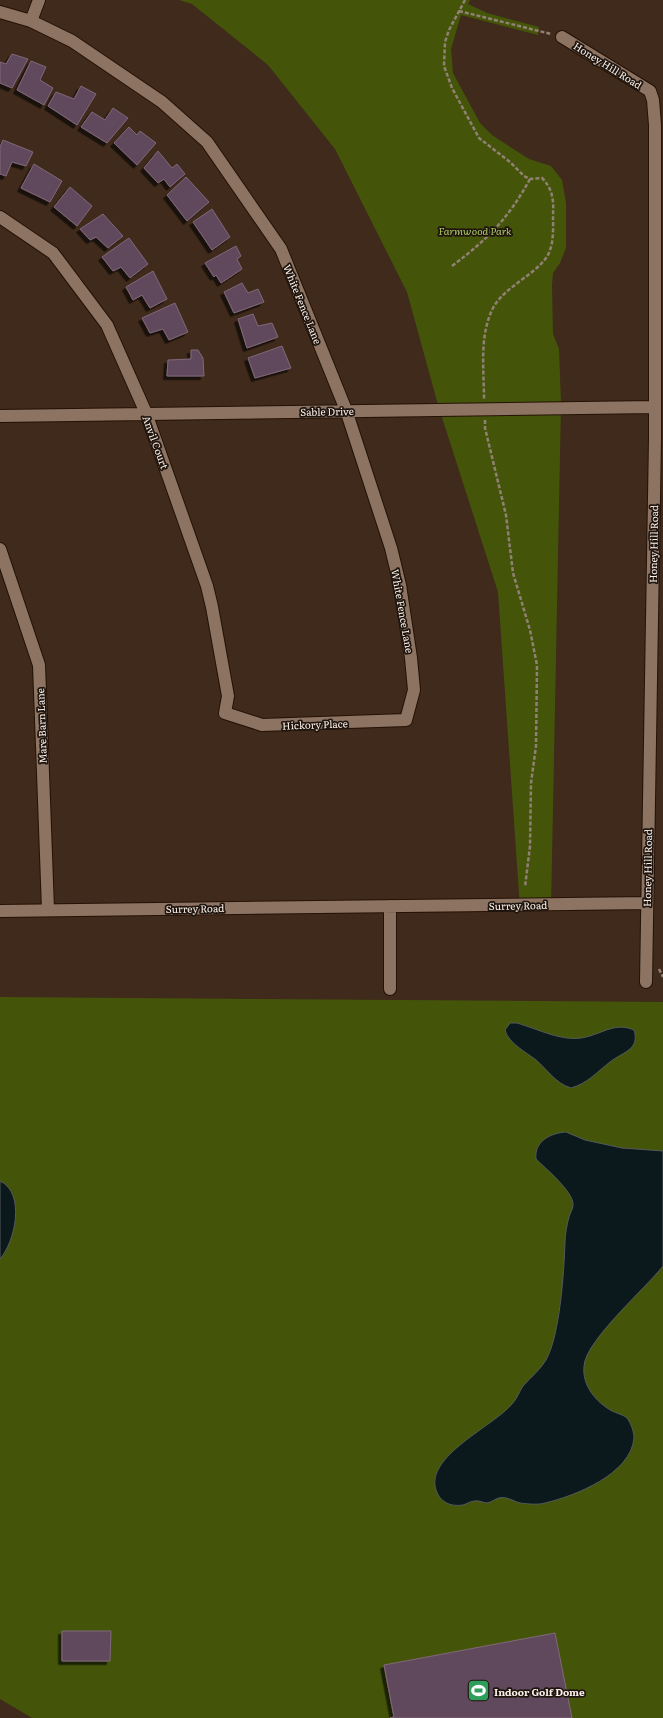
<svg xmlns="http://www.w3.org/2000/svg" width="663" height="1718" font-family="Literata,serif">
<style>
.green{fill:#44550a}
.water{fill:#0b191d;stroke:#545a5a}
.building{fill:#614a5b;stroke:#80687a;filter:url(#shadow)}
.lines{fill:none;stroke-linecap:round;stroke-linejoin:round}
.street-casing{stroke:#251205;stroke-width:14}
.path{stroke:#918074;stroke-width:2.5;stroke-dasharray:4 2;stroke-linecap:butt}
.street{stroke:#8c7362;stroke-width:12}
.labels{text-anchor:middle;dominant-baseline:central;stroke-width:3.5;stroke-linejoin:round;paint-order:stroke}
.street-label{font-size:10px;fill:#fdf2ea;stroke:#1f150f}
.park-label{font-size:10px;font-style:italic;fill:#aecd65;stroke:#1f150f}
.poi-label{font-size:10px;font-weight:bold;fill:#fdf2ea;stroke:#1f150f;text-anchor:start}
</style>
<defs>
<filter id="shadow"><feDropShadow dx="-3.5" dy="3.5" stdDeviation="0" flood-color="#0009"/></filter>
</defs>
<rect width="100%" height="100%" fill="#3f2a1b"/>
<path class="green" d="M 179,0 L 470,0 L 468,4 L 487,13 L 539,27 L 538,35 L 461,15 L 451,49 L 453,73 L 480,123 L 492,135 L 529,159 L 551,166 L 562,180 L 566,203 L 566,248 L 560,263 L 553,273 L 552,285 L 553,334 L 559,349 L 561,404 L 551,908 L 520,908 L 498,592 L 438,405 L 407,292 L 335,149 L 268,65 L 192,4 Z
M 0,997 L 663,1002 L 663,1718 L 32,1718 L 0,1699 Z"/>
<path class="water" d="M 510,1023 L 517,1023 C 538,1029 564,1043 586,1037 C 603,1033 616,1022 634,1030 C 636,1036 636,1043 631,1048 C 626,1053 616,1057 610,1062 C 598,1071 587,1084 571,1088 C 555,1083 548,1070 536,1060 C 526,1052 508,1043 505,1030 Z
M 566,1132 L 585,1140 L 622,1148 L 663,1151 L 663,1266 C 645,1289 586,1340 584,1366 C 582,1386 596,1402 612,1411 C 616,1413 624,1415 627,1418 C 631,1423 634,1432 634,1438 C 631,1474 575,1496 545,1503 C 539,1505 527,1504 520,1503 C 513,1501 506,1496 499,1498 C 495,1499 492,1502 487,1503 C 483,1503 479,1500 475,1501 C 470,1501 467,1504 463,1505 C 450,1507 440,1502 436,1490 C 425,1456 494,1426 512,1404 C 517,1399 519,1392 523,1386 C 531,1377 540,1370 546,1360 C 560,1335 564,1272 565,1242 C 565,1235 567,1224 569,1217 C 570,1213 573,1209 573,1205 C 574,1192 545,1168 536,1159 C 534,1141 551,1133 566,1132 Z
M 0,1181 C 26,1193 15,1242 0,1259 Z"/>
<path class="building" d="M 12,54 L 28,59 L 12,88 L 0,83 L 0,62 L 6,64 Z
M 31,61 L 46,67 L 40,80 L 53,88 L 44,105 L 17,90 Z
M 81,86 L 96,94 L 77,125 L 48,106 L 56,92 L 74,99 Z
M 113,108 L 128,118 L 107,143 L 81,127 L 92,112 L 105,120 Z
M 129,127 L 137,135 L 140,131 L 156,143 L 137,165 L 114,143 Z
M 3,140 L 33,152 L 26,166 L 12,162 L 6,176 L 0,174 L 0,147 Z
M 158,151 L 172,168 L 177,164 L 185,174 L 170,187 L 164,179 L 158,183 L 144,168 Z
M 34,164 L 62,181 L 50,202 L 21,188 Z
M 186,177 L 209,202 L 187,221 L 167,195 Z
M 70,187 L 92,206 L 77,226 L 54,207 Z
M 212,209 L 230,237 L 212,250 L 193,222 Z
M 103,214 L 123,236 L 108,248 L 96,237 L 90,240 L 80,229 Z
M 129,238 L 148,264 L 130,278 L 121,267 L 113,271 L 102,257 Z
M 236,246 L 241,256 L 237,259 L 242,269 L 221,283 L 216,275 L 214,277 L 205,263 Z
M 153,271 L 167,299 L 150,308 L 142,295 L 133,300 L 126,287 Z
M 242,283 L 248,293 L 258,289 L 264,302 L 234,313 L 224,292 Z
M 175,303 L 188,332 L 169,340 L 163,329 L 150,333 L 142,318 Z
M 253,314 L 258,326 L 272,323 L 278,337 L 247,348 L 238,319 Z
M 282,346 L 291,368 L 255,378 L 248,358 Z
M 191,350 L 198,350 L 203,358 L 204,376 L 167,376 L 168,360 L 191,359 Z
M 62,1631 L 111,1631 L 110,1661 L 62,1661 Z
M 555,1633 L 572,1718 L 390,1718 L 394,1717 L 384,1665 Z"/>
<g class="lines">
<defs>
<path id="street" d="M 0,12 L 31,21 L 72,41 L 162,102 L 207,142 L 281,249 L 346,410 L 391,548 L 400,585 L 411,658 L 414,690 L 406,720 L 262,725 L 225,713 L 228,696 L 212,607 L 207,586 L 146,413 L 107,325 L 53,253 L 0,217
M 31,21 L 39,0
M 562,37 L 650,91 L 653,100 L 655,125 L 655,438 L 646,982
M 0,416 L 654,407
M 0,549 L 39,665 L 48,909
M 0,911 L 647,903
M 390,989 L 390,906"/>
</defs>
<use href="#street" class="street-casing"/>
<path class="path" d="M 465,0 L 449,30 L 445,42 L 444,66 L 452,88 L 479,138 L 510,162 L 524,176 L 530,179 L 542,178 C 552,188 554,199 553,214 C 553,225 554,239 550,250 C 544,271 505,285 493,308 C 479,336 484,369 484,399
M 459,11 L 551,34
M 452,266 C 488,239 508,219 530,179
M 485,420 L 485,428 L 506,515 L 513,573 L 530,630 L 537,665 L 536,746 L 531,783 L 530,846 L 525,887
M 659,969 L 663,977"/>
<use href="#street" class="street"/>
</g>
<defs>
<symbol id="stadium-square" viewBox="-11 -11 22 22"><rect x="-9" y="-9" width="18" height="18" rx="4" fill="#2e9e5b" stroke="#1f150f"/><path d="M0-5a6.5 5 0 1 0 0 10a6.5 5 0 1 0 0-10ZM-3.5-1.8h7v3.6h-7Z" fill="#fff"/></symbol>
</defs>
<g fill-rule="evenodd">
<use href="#stadium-square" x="466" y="1678" width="25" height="25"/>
</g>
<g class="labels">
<g class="street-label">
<text transform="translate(608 65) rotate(32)">Honey Hill Road</text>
<text transform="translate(303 304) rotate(68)">White Fence Lane</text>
<text transform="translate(327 411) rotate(-1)">Sable Drive</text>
<text transform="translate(156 442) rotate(70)">Anvil Court</text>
<text transform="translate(653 544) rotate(-89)">Honey Hill Road</text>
<text transform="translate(403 611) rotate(80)">White Fence Lane</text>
<text transform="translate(315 724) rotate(-2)">Hickory Place</text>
<text transform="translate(41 726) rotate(-92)">Mare Barn Lane</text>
<text transform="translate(647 868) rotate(-89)">Honey Hill Road</text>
<text transform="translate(518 905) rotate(-1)">Surrey Road</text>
<text transform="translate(195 908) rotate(-1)">Surrey Road</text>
</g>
<g class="park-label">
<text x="475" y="230">Farmwood Park</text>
</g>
<g class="poi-label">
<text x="494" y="1691">Indoor Golf Dome</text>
</g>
</g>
</svg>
